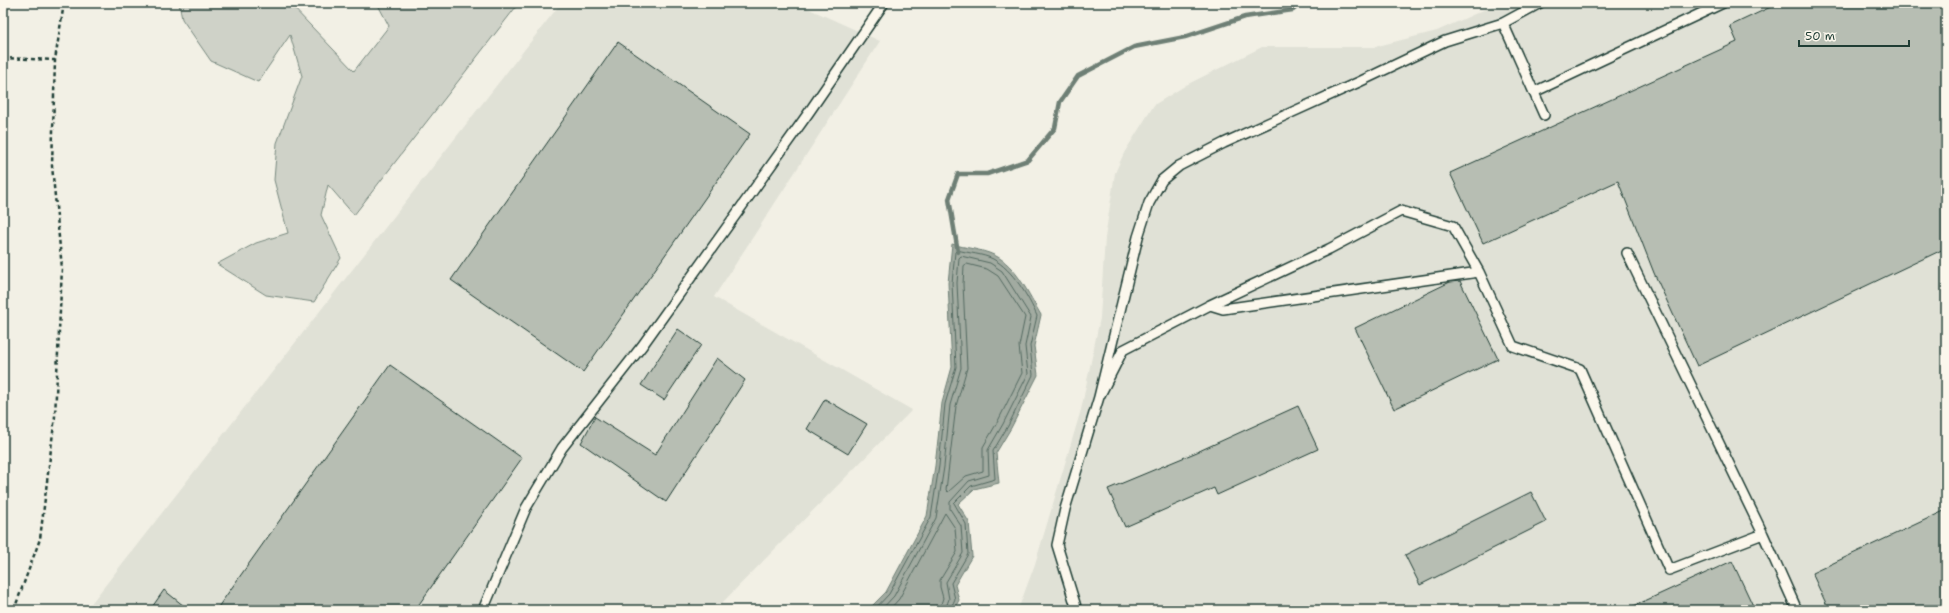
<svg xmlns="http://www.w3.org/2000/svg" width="1949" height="613" font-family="'Shantell Sans',sans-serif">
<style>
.built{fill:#e0e1d6}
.green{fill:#cfd2c8;stroke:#77887e}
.water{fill:#a2aba1;stroke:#6e7f75}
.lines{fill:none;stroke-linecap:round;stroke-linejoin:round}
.shore{stroke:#536960;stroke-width:1}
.stream{stroke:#6e7f75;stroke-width:4.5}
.building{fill:#b7beb3;stroke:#1f3d34}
.lane-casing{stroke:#1f3d34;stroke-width:12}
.path{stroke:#1f3d34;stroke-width:2.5;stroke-dasharray:4 3;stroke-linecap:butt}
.lane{stroke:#fbf7ec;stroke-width:9}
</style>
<rect width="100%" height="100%" fill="#f2f0e5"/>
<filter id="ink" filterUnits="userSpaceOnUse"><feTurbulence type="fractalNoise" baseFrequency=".025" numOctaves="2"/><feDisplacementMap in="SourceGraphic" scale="8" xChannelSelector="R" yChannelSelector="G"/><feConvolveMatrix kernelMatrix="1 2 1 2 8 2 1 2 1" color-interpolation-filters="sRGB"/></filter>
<g filter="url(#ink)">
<path class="built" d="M 561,3 L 796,3 L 880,41 L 714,297 L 912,410 L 715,610 L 86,610 Z
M 1499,3 L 1946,3 L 1946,610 L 1018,610 L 1035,564 L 1081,410 L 1100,318 L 1105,238 L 1115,173 L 1124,153 L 1154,105 L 1188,84 L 1262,47 L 1374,47 L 1437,31 Z"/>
<path class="green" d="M 179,3 L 289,3 L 354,71 L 389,26 L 377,3 L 519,3 L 354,215 L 328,185 L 321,215 L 341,258 L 314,302 L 266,295 L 217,264 L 256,243 L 288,233 L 274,180 L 277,143 L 302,76 L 290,35 L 258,82 L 211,61 L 182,19 Z"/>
<path class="water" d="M 952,244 C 965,248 981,249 994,255 C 1016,265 1029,295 1041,315 L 1034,346 L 1038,375 L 1011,428 L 996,453 L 999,483 L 974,489 L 958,504 L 969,522 L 972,556 L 955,585 L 959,600 L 954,610 L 868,610 L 886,592 L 927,516 L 935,466 L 942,403 L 952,367 L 948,283 Z"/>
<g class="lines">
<path class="shore" d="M 967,264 L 987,269 L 998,276 L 1025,317 L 1019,346 L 1022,373 L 998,421 L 983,447 L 983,471 L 966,476 L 948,492 L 946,490 L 956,406 L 967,368 L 963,284 L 964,266 Z
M 874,610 L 889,594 L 931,517 L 939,466 L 945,404 L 956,367 L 952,283 L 955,252 L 957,250 C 968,253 983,254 993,259 C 1013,270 1028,296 1037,316 L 1030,346 L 1033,375 L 1008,426 L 993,451 L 995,479 L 971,486 L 954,503 L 966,524 L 968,554 L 951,583 L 955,599 L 950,610
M 881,610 L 894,596 L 936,518 L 944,467 L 950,405 L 961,368 L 957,283 L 959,258 L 961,256 L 990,263 L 1002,271 L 1031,317 L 1025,346 L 1028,374 L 1003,424 L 988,450 L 989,475 L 969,481 L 950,502 L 950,509 L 961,526 L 963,553 L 946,582 L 949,599 L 945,610
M 889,610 L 899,599 L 945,513 L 955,528 L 957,552 L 940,580 L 940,587 L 943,598 L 939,610"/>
<path class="stream" d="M 958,252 L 949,199 L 958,174 L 987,174 L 1028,160 L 1055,128 L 1060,102 L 1078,76 L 1134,47 L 1185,37 L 1245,17 L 1293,10 L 1301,3"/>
</g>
<path class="building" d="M 1779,3 L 1946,3 L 1946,248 L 1697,366 L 1654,273 L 1618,181 L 1483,243 L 1450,173 L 1737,42 L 1730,26 Z
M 618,42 L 750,134 L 583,372 L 451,280 Z
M 1460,281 L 1498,359 L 1394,409 L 1355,328 L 1450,282 Z
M 678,329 L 701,345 L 664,400 L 641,385 Z
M 717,358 L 745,380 L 666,502 L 581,443 L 595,417 L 655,455 Z
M 390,365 L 522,458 L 415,610 L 216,610 Z
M 825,399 L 867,424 L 848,454 L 807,429 Z
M 1298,406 L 1318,449 L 1217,495 L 1214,488 L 1125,527 L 1108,489 L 1197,452 Z
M 1531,492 L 1546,522 L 1420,585 L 1405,555 Z
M 1946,510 L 1946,610 L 1829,610 L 1812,573 Z
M 1732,561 L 1755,610 L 1625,610 Z
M 164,590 L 189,610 L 150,610 Z"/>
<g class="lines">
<defs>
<path id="lane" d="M 1503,23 L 1544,115
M 1534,92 L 1723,3
M 1210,305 L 1329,249 L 1401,211 L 1453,226 L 1479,272 L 1513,346 L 1580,369 L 1669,570 L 1763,534 L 1627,253
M 1099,397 L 1138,237 L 1149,203 L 1162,180 L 1179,166 L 1224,143 L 1359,82 L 1445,41 L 1503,23 L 1540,3
M 1763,534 L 1797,610
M 483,610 L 526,508 L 562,448 L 642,346 L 807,115 L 884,3
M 1077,610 L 1057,545 L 1065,509 L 1099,397 L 1123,350 L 1210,305 L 1223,309 L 1479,272"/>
</defs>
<use href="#lane" class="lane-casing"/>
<path class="path" d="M 3,58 L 55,60
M 14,610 L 40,539 L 55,416 L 62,268 L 52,166 L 55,60 L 64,3"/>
<use href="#lane" class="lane"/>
</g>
</g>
<rect width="1949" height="613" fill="none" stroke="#fbf7ec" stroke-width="16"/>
<rect x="8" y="8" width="1933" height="597" fill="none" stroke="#1f3d34" stroke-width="1.5" filter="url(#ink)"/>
<path d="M1799 40v6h110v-6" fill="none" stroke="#1f3d34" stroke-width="2"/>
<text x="1805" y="40" font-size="12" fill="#1f3d34" stroke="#fbf7ec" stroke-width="3" paint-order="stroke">50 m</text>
</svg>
